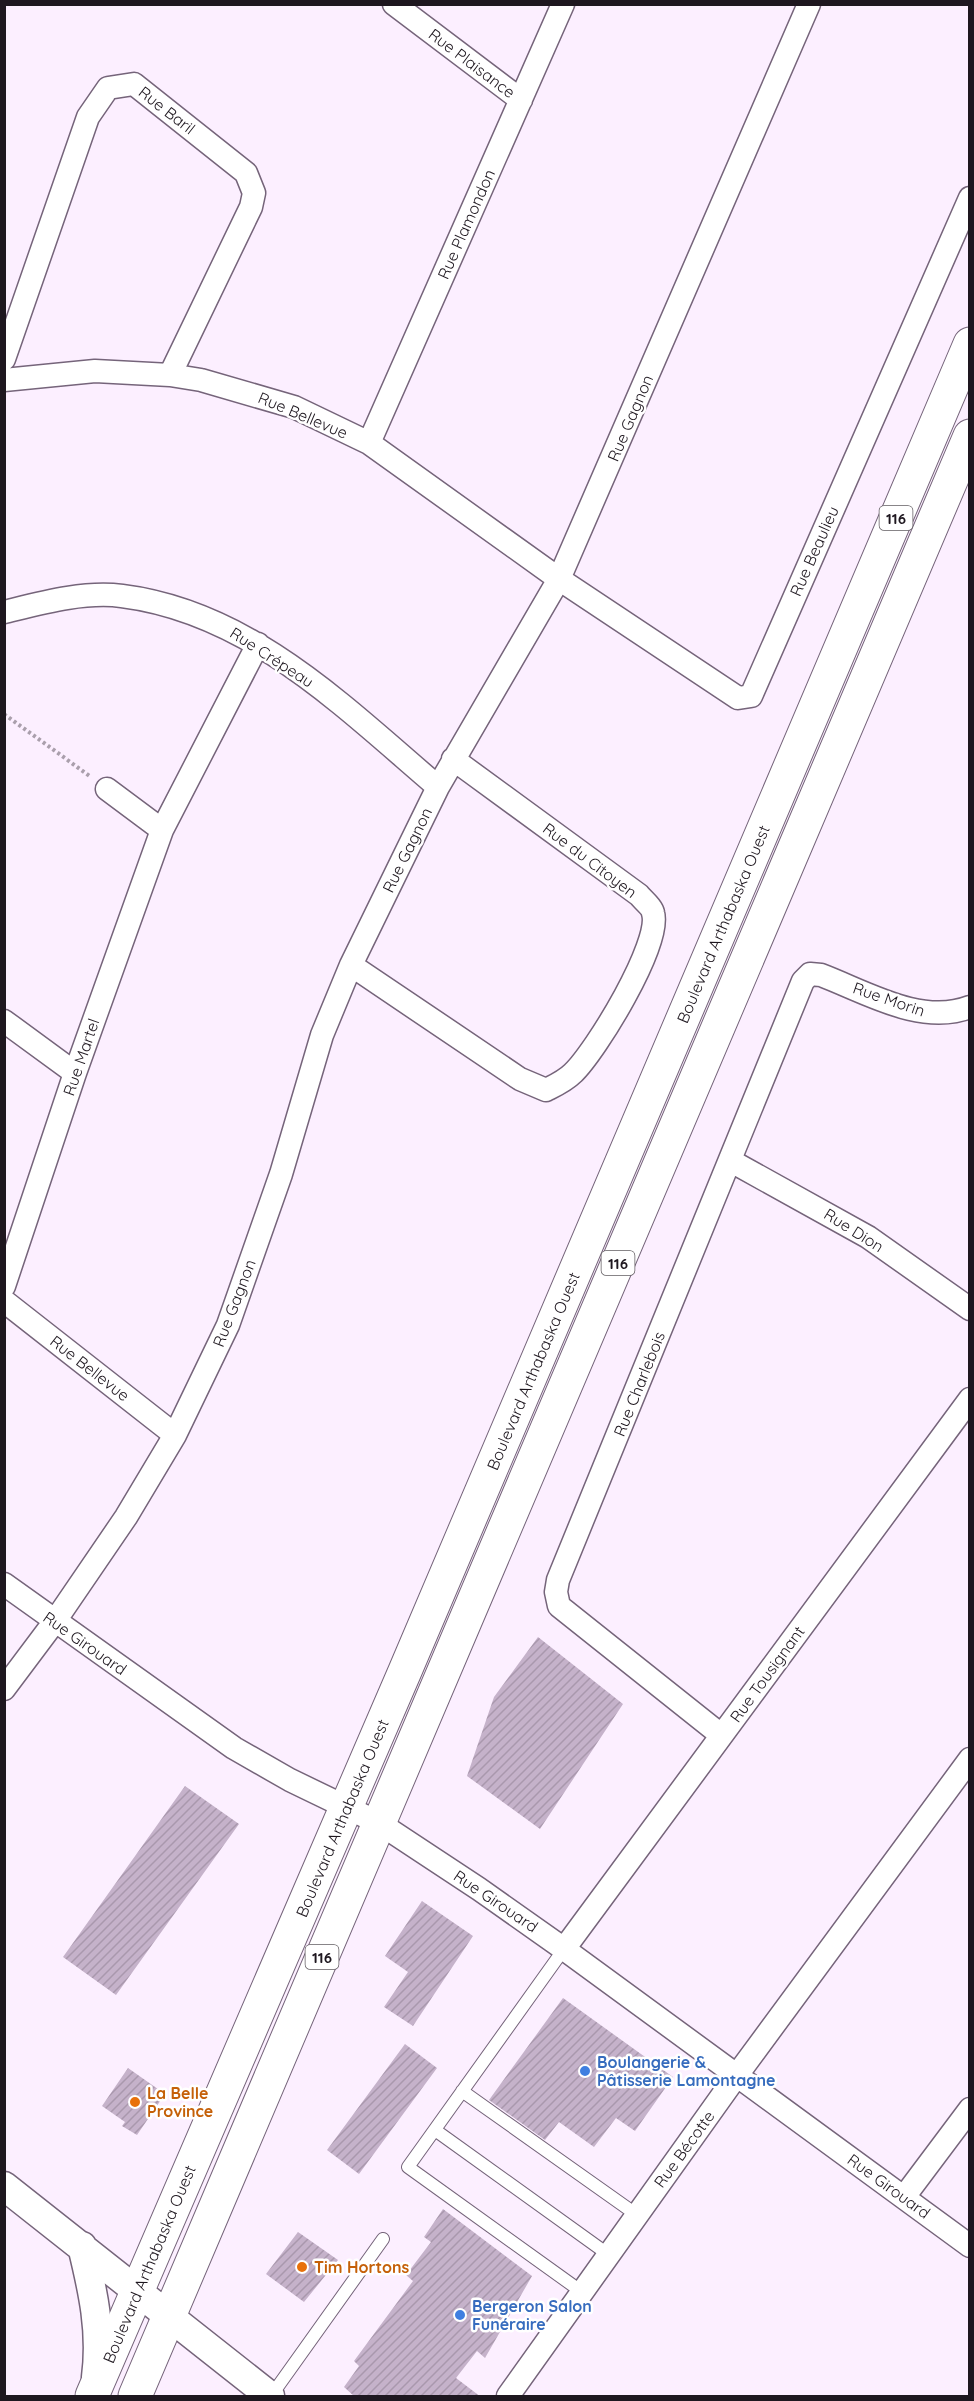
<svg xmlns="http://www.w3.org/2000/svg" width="974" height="2401" font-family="Quicksand,sans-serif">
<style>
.building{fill:url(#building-hatch)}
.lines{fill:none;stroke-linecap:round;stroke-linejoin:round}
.service-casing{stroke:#75647a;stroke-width:14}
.minor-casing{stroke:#75647a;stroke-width:25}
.tertiary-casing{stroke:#75647a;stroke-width:31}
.primary-casing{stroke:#75647a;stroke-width:35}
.path{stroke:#aa9fac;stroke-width:4;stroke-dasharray:3 3;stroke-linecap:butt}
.service{stroke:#fff;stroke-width:12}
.minor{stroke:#fff;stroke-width:22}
.tertiary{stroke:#fff;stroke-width:28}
.primary{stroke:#fff;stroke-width:33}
.shop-dot{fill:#3f7fe0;stroke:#fff;stroke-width:2}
.food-dot{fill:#e8710a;stroke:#fff;stroke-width:2}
.labels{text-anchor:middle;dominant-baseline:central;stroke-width:5;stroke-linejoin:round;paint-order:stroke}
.shield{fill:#fff;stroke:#625d62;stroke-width:1.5}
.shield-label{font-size:15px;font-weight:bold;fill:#1e171f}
.street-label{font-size:16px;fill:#1e171f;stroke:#fff}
.shop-label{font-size:16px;font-weight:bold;fill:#366cbe;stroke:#fff;text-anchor:start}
.food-label{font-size:16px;font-weight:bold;fill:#c56008;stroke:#fff;text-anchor:start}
</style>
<defs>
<pattern id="building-hatch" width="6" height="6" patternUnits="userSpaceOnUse" patternTransform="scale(1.5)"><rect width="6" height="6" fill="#c5b2ca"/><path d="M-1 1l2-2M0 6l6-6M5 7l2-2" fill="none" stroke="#a998ad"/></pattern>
</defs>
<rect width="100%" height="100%" fill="#fcefff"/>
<path class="building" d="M 538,1637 L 623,1704 L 540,1829 L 467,1776 L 494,1697 Z
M 185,1786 L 239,1824 L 116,1995 L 63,1957 Z
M 422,1901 L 473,1936 L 413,2026 L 384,2007 L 408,1972 L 385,1956 Z
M 563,1998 L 673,2077 L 635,2131 L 616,2118 L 594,2147 L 559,2122 L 545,2140 L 489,2100 Z
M 405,2044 L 437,2068 L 359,2174 L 327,2150 Z
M 128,2068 L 165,2094 L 137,2135 L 122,2126 L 125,2122 L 102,2106 Z
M 443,2209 L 532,2276 L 485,2358 L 477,2351 L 456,2378 L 481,2397 L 355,2397 L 344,2387 L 359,2366 L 354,2361 L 413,2281 L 406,2275 L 431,2242 L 424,2237 Z
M 298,2232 L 338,2260 L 304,2302 L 266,2274 Z"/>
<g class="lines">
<defs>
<path id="service" d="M 564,1949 L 408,2167 L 582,2292
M 462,2091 L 637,2215
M 435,2130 L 609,2255
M 271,2396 L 383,2239"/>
<path id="minor" d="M 394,4 L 521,100
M 4,359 L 88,117 L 108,88 L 134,84 L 246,173 L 254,193 L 251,207 L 170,375
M 4,380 L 95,371 L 170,375 L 201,380 L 294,407 L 369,443 L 559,579 L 738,698 L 751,696 L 970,198
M 369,443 L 563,4
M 4,612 C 41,603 84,591 122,596 C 250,612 344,707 438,787
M 107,789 L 162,830
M 351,965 L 520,1079 L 546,1090 C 556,1085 565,1081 573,1073 C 596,1051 662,943 653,913 C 652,907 643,900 639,895 L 453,759
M 4,1021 L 75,1073
M 731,1161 L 868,1237 L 970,1309
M 4,1286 L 75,1073 L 162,830 L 258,644
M 4,1301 L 175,1435
M 4,1584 L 234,1748 L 290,1780 L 379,1823 L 479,1889 L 564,1949 L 970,2246
M 4,1689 L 55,1621 L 126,1517 L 175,1435 L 228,1325 L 281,1174 L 322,1035 L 351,965 L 438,787 L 559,579 L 809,4
M 721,1735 L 559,1606 L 556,1592 L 558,1580 L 803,981 L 810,974 L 821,975 C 866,992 921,1026 970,1007
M 564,1949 L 970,1399
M 904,2197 L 970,2109
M 508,2396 L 737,2075 L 970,1759"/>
<path id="tertiary" d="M 4,2186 L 270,2396
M 82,2246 C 93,2291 102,2332 96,2377"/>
<path id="primary" d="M 92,2396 L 405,1671 L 970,344
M 135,2396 L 970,436"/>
</defs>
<use href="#service" class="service-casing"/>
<use href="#minor" class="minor-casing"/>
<use href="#tertiary" class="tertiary-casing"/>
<use href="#primary" class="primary-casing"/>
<path class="path" d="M 4,714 L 91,777"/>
<use href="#service" class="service"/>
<use href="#minor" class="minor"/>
<use href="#tertiary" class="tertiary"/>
<use href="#primary" class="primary"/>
</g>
<g class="shop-dot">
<circle cx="585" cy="2071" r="6"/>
<circle cx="460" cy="2315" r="6"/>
</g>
<g class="food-dot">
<circle cx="135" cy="2102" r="6"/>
<circle cx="302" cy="2267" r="6"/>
</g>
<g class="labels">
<g class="shield">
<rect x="879.5" y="506" width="33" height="24" rx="4.5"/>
<rect x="601.5" y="1251" width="33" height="24" rx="4.5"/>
<rect x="305.5" y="1945" width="33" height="24" rx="4.5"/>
</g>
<g class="shield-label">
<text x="896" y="518">116</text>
<text x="618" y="1263">116</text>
<text x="322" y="1957">116</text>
</g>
<g class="street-label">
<text transform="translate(472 63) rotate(37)">Rue Plaisance</text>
<text transform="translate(167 110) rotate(38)">Rue Baril</text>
<text transform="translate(466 224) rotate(-66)">Rue Plamondon</text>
<text transform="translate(303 415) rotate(23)">Rue Bellevue</text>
<text transform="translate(630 418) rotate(-67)">Rue Gagnon</text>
<text transform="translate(814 551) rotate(-66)">Rue Beaulieu</text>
<text transform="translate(272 657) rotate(33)">Rue Crépeau</text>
<text transform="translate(407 850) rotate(-64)">Rue Gagnon</text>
<text transform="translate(590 860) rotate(37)">Rue du Citoyen</text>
<text transform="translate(723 924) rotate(-67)">Boulevard Arthabaska Ouest</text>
<text transform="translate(889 999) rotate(19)">Rue Morin</text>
<text transform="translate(81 1057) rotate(-71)">Rue Martel</text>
<text transform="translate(854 1230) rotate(32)">Rue Dion</text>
<text transform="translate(234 1303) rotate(-69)">Rue Gagnon</text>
<text transform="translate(90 1368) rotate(38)">Rue Bellevue</text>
<text transform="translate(533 1371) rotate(-67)">Boulevard Arthabaska Ouest</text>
<text transform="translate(639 1384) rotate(-68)">Rue Charlebois</text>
<text transform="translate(85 1643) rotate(35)">Rue Girouard</text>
<text transform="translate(767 1674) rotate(-54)">Rue Tousignant</text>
<text transform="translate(342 1818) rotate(-67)">Boulevard Arthabaska Ouest</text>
<text transform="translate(496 1901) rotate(34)">Rue Girouard</text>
<text transform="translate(684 2149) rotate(-54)">Rue Bécotte</text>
<text transform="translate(889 2186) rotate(36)">Rue Girouard</text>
<text transform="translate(149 2264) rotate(-67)">Boulevard Arthabaska Ouest</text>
</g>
<g class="shop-label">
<text x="597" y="2062">Boulangerie &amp;<tspan x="597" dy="18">Pâtisserie Lamontagne</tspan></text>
<text x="472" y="2306">Bergeron Salon<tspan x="472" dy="18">Funéraire</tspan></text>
</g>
<g class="food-label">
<text x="147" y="2093">La Belle<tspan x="147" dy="18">Province</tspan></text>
<text x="314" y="2267">Tim Hortons</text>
</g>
</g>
<rect width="974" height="2401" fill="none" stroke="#1e171f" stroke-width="12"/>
</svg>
